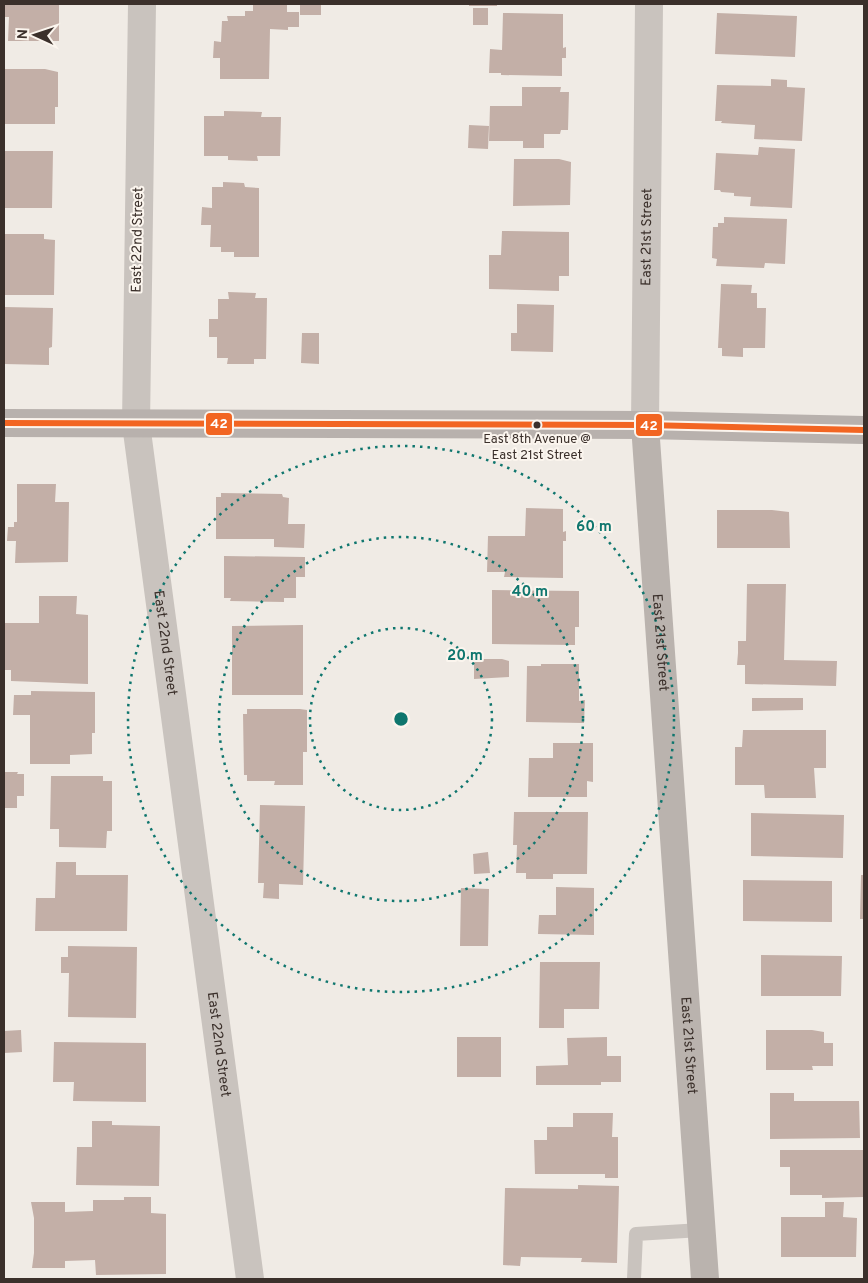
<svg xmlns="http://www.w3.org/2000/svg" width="868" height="1283" font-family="Overpass,sans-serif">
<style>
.building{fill:#c3afa7}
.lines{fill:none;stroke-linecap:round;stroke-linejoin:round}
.service{stroke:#c9c3be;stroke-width:14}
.minor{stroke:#c9c3be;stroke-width:28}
.tertiary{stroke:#c9c3be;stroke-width:28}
.secondary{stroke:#bab3ae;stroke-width:28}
.primary{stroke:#b8b1ad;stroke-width:28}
.bus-1-casing{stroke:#fbf5ee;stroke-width:10}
.bus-1{stroke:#f26522;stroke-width:6}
.ring{fill:none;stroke:#0f766e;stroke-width:2.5;stroke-dasharray:2.5 5}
.bus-dot{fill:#3b302b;stroke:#fbf5ee;stroke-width:2}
.labels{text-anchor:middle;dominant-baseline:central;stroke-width:4;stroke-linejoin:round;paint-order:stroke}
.bus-label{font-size:13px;fill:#3b302b;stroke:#fbf5ee}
.street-label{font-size:14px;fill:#3b302b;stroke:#fbf5ee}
.centre{fill:#0f766e;stroke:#fbf5ee;stroke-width:2.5}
.ring-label{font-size:15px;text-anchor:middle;font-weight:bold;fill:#0f766e;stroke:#fbf5ee;stroke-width:4;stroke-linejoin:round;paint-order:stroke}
.line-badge{stroke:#fbf5ee;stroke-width:2}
.badge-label{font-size:14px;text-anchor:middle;font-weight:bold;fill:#fff}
</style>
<rect width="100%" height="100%" fill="#f0ebe5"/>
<path class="building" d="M 4,4 L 59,4 L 59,41 L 8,41 L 9,17 L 4,17 Z
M 253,4 L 287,4 L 287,12 L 299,12 L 299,27 L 288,27 L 288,30 L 270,29 L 269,79 L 220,79 L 220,58 L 213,58 L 214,41 L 221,42 L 222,21 L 228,21 L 227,16 L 245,16 L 245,11 L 253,11 Z
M 300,4 L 321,4 L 321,15 L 300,15 Z
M 469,4 L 497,4 L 497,6 L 469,6 Z
M 473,8 L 488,8 L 488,25 L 473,25 Z
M 503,13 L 563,14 L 563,48 L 566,47 L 566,58 L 562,58 L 562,76 L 501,75 L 501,73 L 489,73 L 490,49 L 502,50 Z
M 717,13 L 797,16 L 795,57 L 715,54 Z
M 4,69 L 45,69 L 58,72 L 58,107 L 55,107 L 55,124 L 4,124 Z
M 771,79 L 787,80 L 787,87 L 805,88 L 802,141 L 754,139 L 755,125 L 721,123 L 722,121 L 715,121 L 717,85 L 771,86 Z
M 522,87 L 561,87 L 560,92 L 569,92 L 568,130 L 561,130 L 560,134 L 544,134 L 544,148 L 523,148 L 523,141 L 489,141 L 490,106 L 522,106 Z
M 224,111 L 262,112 L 261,117 L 281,117 L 280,156 L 257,156 L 258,161 L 228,160 L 228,156 L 204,156 L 204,116 L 224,116 Z
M 469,125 L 489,126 L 488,149 L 468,148 Z
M 759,147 L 795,149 L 792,208 L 750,206 L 751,197 L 734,196 L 734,193 L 721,192 L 720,190 L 714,190 L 716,153 L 758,155 Z
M 4,151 L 53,151 L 52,208 L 4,208 Z
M 514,159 L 559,159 L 571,162 L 570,205 L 513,206 Z
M 223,182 L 244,183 L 245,187 L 259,188 L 259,257 L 234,257 L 234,252 L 221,252 L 221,247 L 210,247 L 211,225 L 201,225 L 202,207 L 212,208 L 212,187 L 223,187 Z
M 724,217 L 787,219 L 785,264 L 765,263 L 764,268 L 716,266 L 717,259 L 712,258 L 713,227 L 718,227 L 718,223 L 724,223 Z
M 502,231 L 569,232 L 569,276 L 559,276 L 559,291 L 489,289 L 489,255 L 501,255 Z
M 4,234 L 44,234 L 44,239 L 55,240 L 54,295 L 4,295 Z
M 721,284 L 752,285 L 751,293 L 757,293 L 757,308 L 766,308 L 765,348 L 743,348 L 743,357 L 722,356 L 722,348 L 718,348 Z
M 228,292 L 256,293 L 255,298 L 267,298 L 266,359 L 254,359 L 254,364 L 227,364 L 228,358 L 217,358 L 217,337 L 209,337 L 209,319 L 218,319 L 218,299 L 229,299 Z
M 517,304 L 554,305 L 553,352 L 511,351 L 511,333 L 517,333 Z
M 4,307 L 53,308 L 52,347 L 49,348 L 49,365 L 4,364 Z
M 302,333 L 319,333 L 319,364 L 301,363 Z
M 17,484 L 56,484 L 55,502 L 69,502 L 68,562 L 15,563 L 16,541 L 7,541 L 8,527 L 14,527 L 14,522 L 17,522 Z
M 221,493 L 282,494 L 283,497 L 289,498 L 288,524 L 305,524 L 304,548 L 274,547 L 274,539 L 216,539 L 216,497 L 221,497 Z
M 526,508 L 563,509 L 563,532 L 566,531 L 566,541 L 563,541 L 563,578 L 504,577 L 505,572 L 487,572 L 488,536 L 525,536 Z
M 717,510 L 772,510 L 789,512 L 790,548 L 717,548 Z
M 224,556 L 305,557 L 305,577 L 296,577 L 296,598 L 284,598 L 284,602 L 230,601 L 231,598 L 224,598 Z
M 747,584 L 786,584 L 784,660 L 837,661 L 836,686 L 745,684 L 745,665 L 737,665 L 738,653 L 738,641 L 746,641 Z
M 492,590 L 579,591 L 579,627 L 575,627 L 575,645 L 492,644 Z
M 39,596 L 77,596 L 76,614 L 88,615 L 88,684 L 11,681 L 11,670 L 4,670 L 4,623 L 39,623 Z
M 303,625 L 303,695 L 232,695 L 232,626 Z
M 474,659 L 502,659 L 509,661 L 509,677 L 474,679 Z
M 541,664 L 579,664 L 579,701 L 585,700 L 584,723 L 526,722 L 527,666 L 541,666 Z
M 31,691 L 95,692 L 95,733 L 92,733 L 92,754 L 70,755 L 70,764 L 30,764 L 30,715 L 13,715 L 14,695 L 31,695 Z
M 752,698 L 803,698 L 803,710 L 752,711 Z
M 247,709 L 300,709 L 307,710 L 307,752 L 303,752 L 303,785 L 274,785 L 275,781 L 247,781 L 247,775 L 244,775 L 243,714 L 247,714 Z
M 743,730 L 826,730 L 826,768 L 814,768 L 816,798 L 765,798 L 764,785 L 735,785 L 735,747 L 742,747 Z
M 553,743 L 593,743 L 593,782 L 587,781 L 587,797 L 528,797 L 529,758 L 553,758 Z
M 4,772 L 18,772 L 17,774 L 24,774 L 24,796 L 17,796 L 17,808 L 4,808 Z
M 51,776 L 103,776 L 103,781 L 112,781 L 112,831 L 107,831 L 106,848 L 59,847 L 59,829 L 50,829 Z
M 260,805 L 305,806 L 303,885 L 279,884 L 279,899 L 263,898 L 264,883 L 258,883 Z
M 514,812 L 588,812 L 587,874 L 553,874 L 553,879 L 526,879 L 526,873 L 516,873 L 517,845 L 513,845 Z
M 751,813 L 844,815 L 843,858 L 751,856 Z
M 488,852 L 490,873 L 474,874 L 473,854 Z
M 56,862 L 76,862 L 76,875 L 128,875 L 127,931 L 35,931 L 36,898 L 55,898 Z
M 861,875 L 864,875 L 864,919 L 860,919 Z
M 743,880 L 832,881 L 832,922 L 743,921 Z
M 556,887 L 594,888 L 594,935 L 538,934 L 539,915 L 556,915 Z
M 461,888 L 489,889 L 488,946 L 460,946 Z
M 68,946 L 137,947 L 136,1018 L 68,1017 L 69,973 L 61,973 L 61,957 L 68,957 Z
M 761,955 L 842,956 L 841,996 L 761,996 Z
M 540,962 L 600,962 L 599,1009 L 564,1009 L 564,1028 L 539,1028 Z
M 21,1030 L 22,1052 L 4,1053 L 4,1031 Z
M 766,1030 L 812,1030 L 824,1032 L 824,1043 L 833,1043 L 833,1066 L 812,1066 L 813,1070 L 766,1070 Z
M 457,1037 L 501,1037 L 501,1077 L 457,1077 Z
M 607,1037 L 607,1056 L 621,1056 L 621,1082 L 601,1082 L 601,1085 L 536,1085 L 536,1066 L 568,1065 L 567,1038 Z
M 54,1042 L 146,1043 L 146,1102 L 73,1101 L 74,1082 L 53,1082 Z
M 770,1093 L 794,1093 L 794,1101 L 859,1101 L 860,1138 L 770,1139 Z
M 573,1113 L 613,1113 L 612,1137 L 618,1137 L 618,1178 L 605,1178 L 605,1174 L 535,1174 L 534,1140 L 547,1140 L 547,1127 L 573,1127 Z
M 92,1121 L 112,1121 L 112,1125 L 160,1126 L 159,1186 L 76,1185 L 77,1147 L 92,1147 Z
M 780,1150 L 864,1150 L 864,1197 L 822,1198 L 822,1195 L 790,1195 L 790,1167 L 780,1167 Z
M 578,1185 L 619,1186 L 617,1263 L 581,1262 L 582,1258 L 521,1257 L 520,1266 L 503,1265 L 505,1188 L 578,1189 Z
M 124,1197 L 151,1197 L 151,1213 L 166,1214 L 166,1274 L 96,1275 L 95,1260 L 65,1261 L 65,1268 L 32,1268 L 34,1253 L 34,1218 L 31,1202 L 65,1202 L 65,1212 L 93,1211 L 93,1200 L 124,1200 Z
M 825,1202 L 844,1202 L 843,1217 L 857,1218 L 856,1257 L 781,1257 L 781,1217 L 825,1217 Z"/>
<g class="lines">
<path class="service" d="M 634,1279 L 636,1234 L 701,1230"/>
<path class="minor" id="s1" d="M 142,4 L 136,424 L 250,1279"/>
<path class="tertiary" id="s2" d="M 645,425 L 649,4"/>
<path class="secondary" id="s3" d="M 645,425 L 705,1279"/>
<path class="primary" d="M 4,423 L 645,425 L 864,430"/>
<defs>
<path id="bus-1" d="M 4,423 L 645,425 L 864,430"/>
</defs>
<use href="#bus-1" class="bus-1-casing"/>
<use href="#bus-1" class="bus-1"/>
</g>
<g class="ring">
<circle cx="401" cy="719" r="91"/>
<circle cx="401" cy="719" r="182"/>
<circle cx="401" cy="719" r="273"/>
</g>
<circle class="bus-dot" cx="537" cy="425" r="4.5"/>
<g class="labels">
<g class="bus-label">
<text x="537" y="440">East 8th Avenue @<tspan x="537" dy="16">East 21st Street</tspan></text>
</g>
<g class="street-label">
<text stroke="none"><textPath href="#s2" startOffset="188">East 21st Street</textPath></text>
<text transform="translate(138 240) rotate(-89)">East 22nd Street</text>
<text stroke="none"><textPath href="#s3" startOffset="218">East 21st Street</textPath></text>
<text stroke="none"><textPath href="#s1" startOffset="641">East 22nd Street</textPath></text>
<text stroke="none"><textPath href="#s1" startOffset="1046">East 22nd Street</textPath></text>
<text stroke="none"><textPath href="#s3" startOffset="622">East 21st Street</textPath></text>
</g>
</g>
<circle cx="401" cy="719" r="8" class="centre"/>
<g class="ring-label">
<text x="594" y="531">60 m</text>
<text x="530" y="596">40 m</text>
<text x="465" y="660">20 m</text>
</g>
<g class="line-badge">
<rect x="205" y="412" width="28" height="24" rx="5" fill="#f26522"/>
<rect x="635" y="413" width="28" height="24" rx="5" fill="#f26522"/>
</g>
<g class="badge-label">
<text x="219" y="428">42</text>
<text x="649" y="430">42</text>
</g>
<rect width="868" height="1283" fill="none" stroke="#3b302b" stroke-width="10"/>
<g transform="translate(35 35) rotate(273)" stroke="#fbf5ee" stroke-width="4" paint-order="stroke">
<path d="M0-4L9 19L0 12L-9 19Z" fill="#3b302b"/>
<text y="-8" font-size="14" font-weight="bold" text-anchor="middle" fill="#3b302b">N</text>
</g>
</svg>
